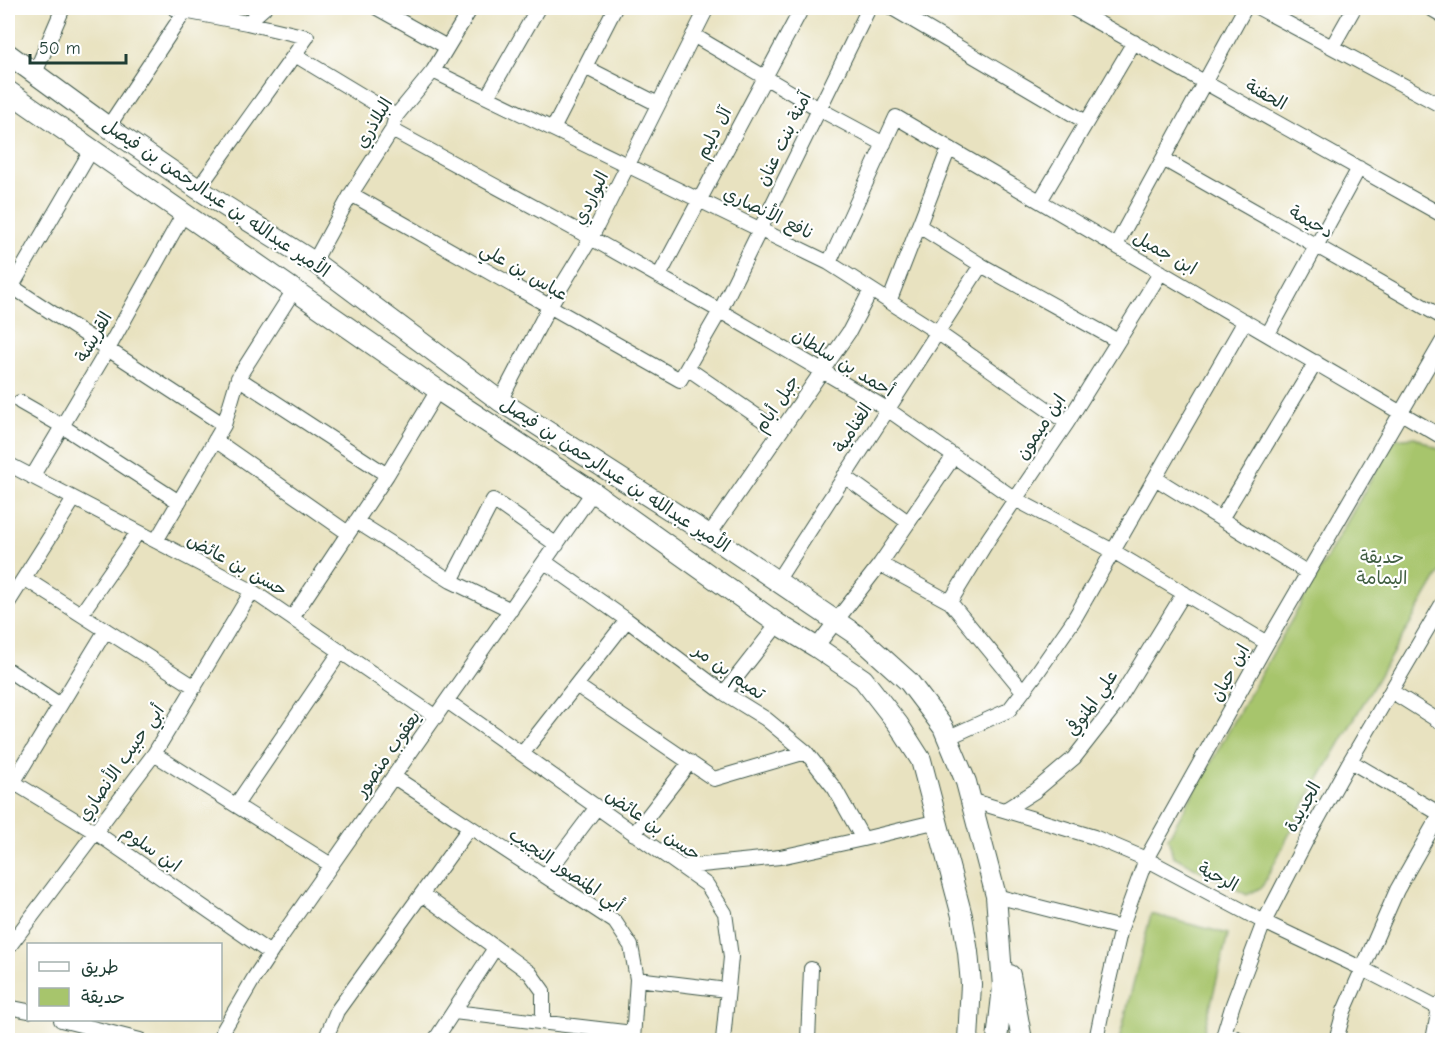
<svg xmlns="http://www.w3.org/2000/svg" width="1450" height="1048" font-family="'Comic Neue','Playpen Sans Arabic',sans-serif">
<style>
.green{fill:#a7c56c;stroke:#638150;stroke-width:1.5}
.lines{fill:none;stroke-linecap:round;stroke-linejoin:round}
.street-casing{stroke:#3d5649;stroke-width:16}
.secondary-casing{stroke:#3d5649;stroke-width:22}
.street{stroke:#fff;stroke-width:14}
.secondary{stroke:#fff;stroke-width:20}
.labels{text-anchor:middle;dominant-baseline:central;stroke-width:4.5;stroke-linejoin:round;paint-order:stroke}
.street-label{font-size:18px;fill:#1f3d34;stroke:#fff}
.park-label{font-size:18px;fill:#415f42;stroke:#fff}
</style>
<rect width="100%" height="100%" fill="#fff"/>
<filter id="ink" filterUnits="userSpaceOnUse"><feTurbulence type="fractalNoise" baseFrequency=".0167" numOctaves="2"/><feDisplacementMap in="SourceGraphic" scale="12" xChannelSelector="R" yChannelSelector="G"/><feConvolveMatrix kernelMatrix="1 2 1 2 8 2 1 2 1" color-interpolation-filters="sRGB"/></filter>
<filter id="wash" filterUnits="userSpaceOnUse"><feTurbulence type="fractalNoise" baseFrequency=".008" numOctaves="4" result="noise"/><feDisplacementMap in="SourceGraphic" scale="24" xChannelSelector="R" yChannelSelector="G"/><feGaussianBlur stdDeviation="1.35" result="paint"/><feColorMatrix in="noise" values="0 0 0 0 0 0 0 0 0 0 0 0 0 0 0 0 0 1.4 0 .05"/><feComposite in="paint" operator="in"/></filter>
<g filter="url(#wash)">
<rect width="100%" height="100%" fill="#e8e2c0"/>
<path class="green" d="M 1415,437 L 1442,451 L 1442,569 L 1309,796 L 1262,887 L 1247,895 L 1173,856 L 1168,838 L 1394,439 Z
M 1151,914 L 1228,934 L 1202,1040 L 1119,1040 Z"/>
</g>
<g filter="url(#ink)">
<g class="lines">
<defs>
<path id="street" d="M 174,8 L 184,11 L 247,23 L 307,37 L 198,189
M 377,8 L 447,47
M 892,8 L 1086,122
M 1072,8 L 1442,215
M 1259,8 L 1442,106
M 1430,8 L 1442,15
M 247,23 L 264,8
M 693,35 L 819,109 L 884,144
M 1332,47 L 1354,8
M 295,55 L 396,116
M 585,67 L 658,104
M 433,71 L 829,263 L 937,332 L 1067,423
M 35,73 L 63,8
M 487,97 L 538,8
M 108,127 L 187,8
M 553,129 L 615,8
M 392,130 L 591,238 L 720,311 L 887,409 L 1015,499 L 1113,551 L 1267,643
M 1163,159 L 1442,317
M 351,194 L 680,380 L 720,311 L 869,8
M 1040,201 L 1134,42
M 919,226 L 981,265 L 1118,341
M 1116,245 L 1245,8
M 314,262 L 351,194 L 392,130 L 396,116 L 433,71 L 471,8
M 829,263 L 896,117 L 1442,437
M 659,276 L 802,8
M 8,284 L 224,425
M 8,293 L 92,149
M 889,302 L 949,148
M 1268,334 L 1359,168
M 687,368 L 780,432
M 238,378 L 387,475
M 500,401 L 549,307 L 591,238 L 707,8
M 20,402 L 62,426 L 179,502
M 215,440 L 348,533
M 8,464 L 252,591 L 436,717
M 844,476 L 908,522
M 32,477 L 108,349 L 184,213
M 1155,478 L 1308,573
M 1221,519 L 1316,362
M 356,521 L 451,581
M 709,535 L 849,332 L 871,290
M 156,541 L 224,425 L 238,378 L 294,290
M 545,562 L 627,620 L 724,693 L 766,719 L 806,752 L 835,789 L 863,839
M 880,564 L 950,602 L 1023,691
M 24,578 L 195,687
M 777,581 L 981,265
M 950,602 L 989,538 L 1067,423 L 1161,272
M 8,603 L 74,499
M 511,610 L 451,581 L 493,500 L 557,545
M 81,614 L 138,532
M 292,618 L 387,475 L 438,390
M 816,647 L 880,564 L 954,456
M 8,670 L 60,705
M 576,685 L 714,779 L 806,752
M 1391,691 L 1442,723
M 724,693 L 778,624
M 447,701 L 707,885 L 725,913 L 731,957 L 723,1040
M 947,738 L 1009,710 L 1037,673 L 1073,621 L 1245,321
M 154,754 L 331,865
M 522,754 L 627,620
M 1350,761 L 1442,815
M 394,777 L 615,922 L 631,946 L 637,979 L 633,1040
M 8,779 L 95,832 L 270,953
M 8,791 L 106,630
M 970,800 L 1094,837 L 1146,859 L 1264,922 L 1363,969 L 1439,1008
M 236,805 L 341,651
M 1005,810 L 1035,791 L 1074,758 L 1114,707 L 1184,593
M 634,834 L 690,762
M 682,867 L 780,857 L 863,839 L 938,821
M 545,876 L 597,807
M 422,894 L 530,973 L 543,991 L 543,1022
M 996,896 L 1121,928
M 8,948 L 154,754 L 252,591
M 637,979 L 727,990
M 8,1007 L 28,1011
M 454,1012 L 633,1033
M 61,1020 L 140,1040
M 1224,1033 L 1241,1040
M 222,1040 L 223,1031 L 254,978 L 283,934 L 593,492
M 325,1040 L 337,1011 L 470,827
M 435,1040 L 495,948
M 808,1040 L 811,969
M 1096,1040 L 1103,1006 L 1121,928 L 1146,859 L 1267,643 L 1442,342
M 1222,1040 L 1233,1004 L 1264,922 L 1310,833 L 1350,761 L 1442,604
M 1336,1040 L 1344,1011 L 1397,890 L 1440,814
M 1433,1040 L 1439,1008 L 1442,1002"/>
<path id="secondary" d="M 8,54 L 108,127 L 198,189 L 314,262 L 500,401 L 709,535 L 858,636 L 909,682 L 943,727 L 966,782 L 996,896 L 1003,987 L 997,1040
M 8,91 L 438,390 L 593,492 L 778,624 L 816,647 L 863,679 L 898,724 L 921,760 L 962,916 L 968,952 L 971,984 L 968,1040
M 1010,975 L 1022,1040"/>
</defs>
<use href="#street" class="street-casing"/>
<use href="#secondary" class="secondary-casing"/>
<use href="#street" class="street"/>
<use href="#secondary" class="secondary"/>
</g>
</g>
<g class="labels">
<g class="street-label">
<text transform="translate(1266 95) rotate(29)">الحفنة</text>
<text transform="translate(374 123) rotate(-59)">البلاذري</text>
<text transform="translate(714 133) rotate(-62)">آل دليم</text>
<text transform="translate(784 139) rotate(-64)">آمنة بنت عنان</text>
<text transform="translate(216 198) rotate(34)">الأمير عبدالله بن عبدالرحمن بن فيصل</text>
<text transform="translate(591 198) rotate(-63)">البواردي</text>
<text transform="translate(768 213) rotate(26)">نافع الأنصاري</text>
<text transform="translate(1311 222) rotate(30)">دحيمة</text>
<text transform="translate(1165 253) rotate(30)">ابن جميل</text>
<text transform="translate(524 272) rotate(30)">عباس بن علي</text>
<text transform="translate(94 337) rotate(-60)">القريشة</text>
<text transform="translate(843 363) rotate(31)">أحمد بن سلطان</text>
<text transform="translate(777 404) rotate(-56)">جبل أبام</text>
<text transform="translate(1041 427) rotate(-56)">ابن ميمون</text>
<text transform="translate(853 428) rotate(-57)">الغنامية</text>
<text transform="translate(615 475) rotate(33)">الأمير عبدالله بن عبدالرحمن بن فيصل</text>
<text transform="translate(237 565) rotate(29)">حسن بن عائض</text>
<text transform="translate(729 672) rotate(35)">تميم بن مر</text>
<text transform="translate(1230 673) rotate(-61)">ابن حيان</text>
<text transform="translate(1092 703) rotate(-55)">علي المنوفي</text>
<text transform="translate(388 754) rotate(-55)">يعقوب منصور</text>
<text transform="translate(121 763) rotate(-55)">أبي حبيب الأنصاري</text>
<text transform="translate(1303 807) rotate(-61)">الجديدة</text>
<text transform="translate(653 825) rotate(35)">حسن بن عائض</text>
<text transform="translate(151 849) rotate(35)">ابن سلوم</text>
<text transform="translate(566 870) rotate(34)">أبي المنصور النجيب</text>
<text transform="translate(1218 877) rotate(28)">الرحية</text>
</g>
<g class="park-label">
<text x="1382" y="557">حديقة<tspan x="1382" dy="21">اليمامة</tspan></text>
</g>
</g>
<rect width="1450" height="1048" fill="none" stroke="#fff" stroke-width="30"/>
<rect x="27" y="943" width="195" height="78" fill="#ffffff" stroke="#a5b1ae" stroke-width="1.5"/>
<rect x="39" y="962" width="30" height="9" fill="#ffffff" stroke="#a5b1ae" stroke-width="1.5"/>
<text x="81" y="973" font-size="18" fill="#1f3d34">طريق</text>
<rect x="39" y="988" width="30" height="18" fill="#a7c56c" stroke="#a5b1ae" stroke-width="1.5"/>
<text x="81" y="1003" font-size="18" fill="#1f3d34">حديقة</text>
<path d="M30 54v9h96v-9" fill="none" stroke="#1f3d34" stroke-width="3"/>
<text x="39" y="54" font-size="18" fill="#1f3d34" stroke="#ffffff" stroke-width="4.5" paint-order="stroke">50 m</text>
</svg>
